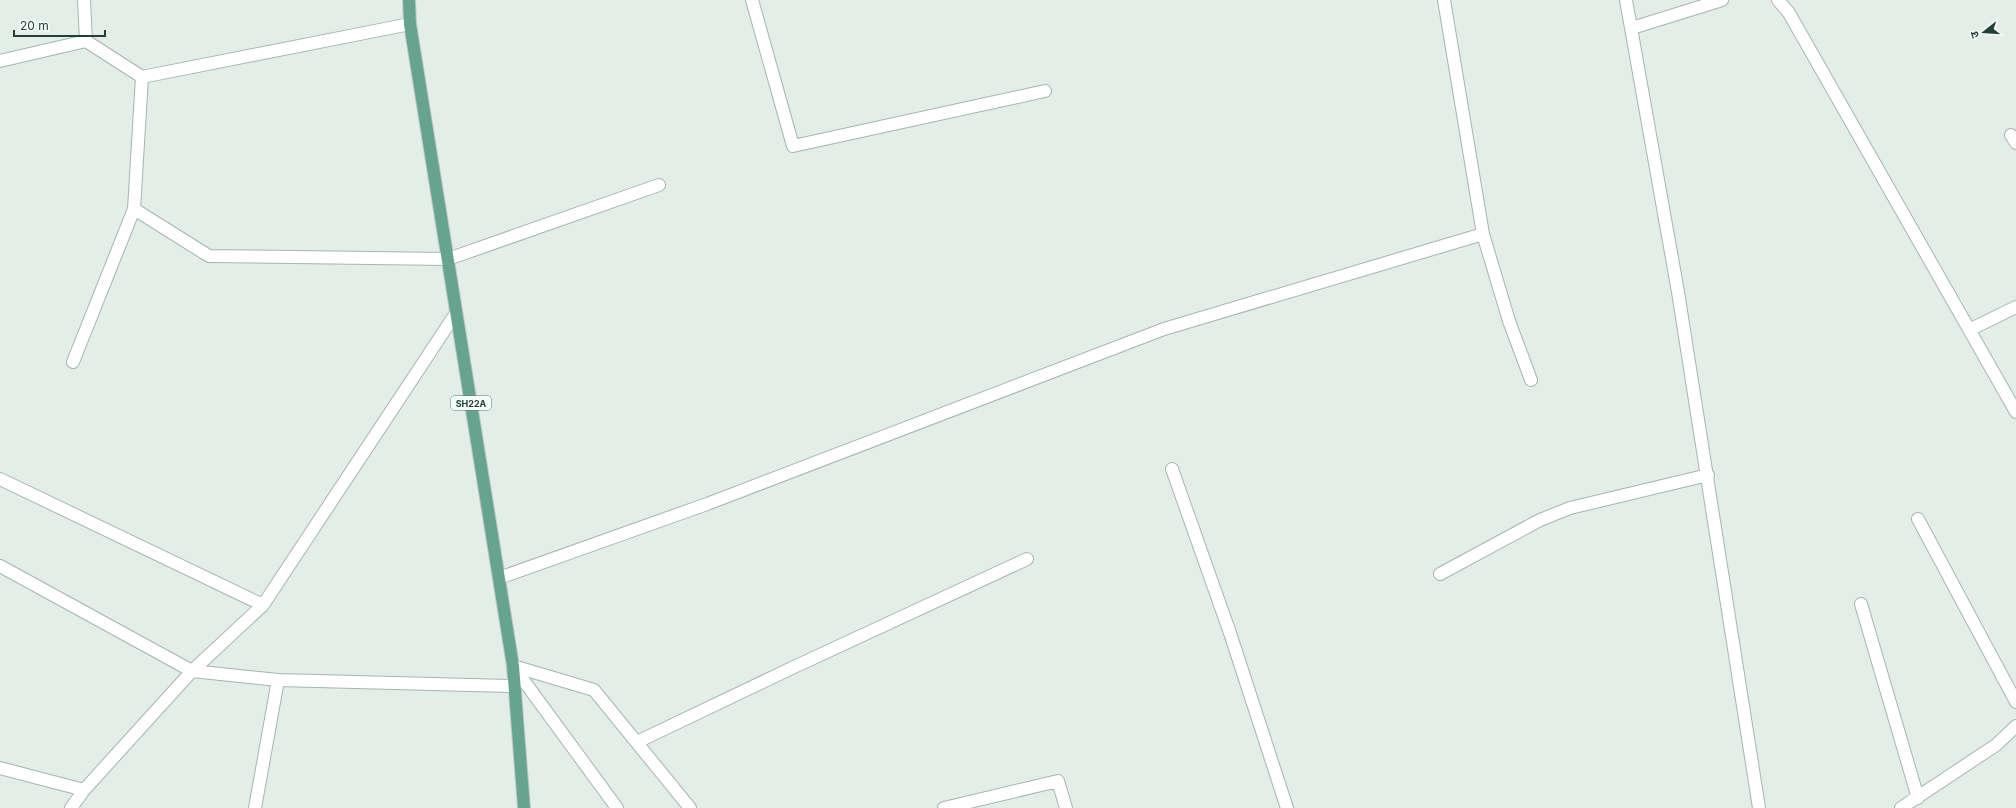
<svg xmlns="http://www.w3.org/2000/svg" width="2016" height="808" font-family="Inter,'Noto Sans Devanagari',sans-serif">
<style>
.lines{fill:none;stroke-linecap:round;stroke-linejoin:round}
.minor-casing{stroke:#a5b6af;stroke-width:14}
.tertiary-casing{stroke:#a5b6af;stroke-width:14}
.primary-casing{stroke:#c1cac7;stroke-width:14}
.minor{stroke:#fff;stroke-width:12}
.tertiary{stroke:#fff;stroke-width:12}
.primary{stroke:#67a490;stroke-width:12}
.labels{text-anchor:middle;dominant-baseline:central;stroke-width:4;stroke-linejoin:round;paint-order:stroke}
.shield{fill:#f4faf7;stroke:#617870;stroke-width:1}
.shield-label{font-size:9px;font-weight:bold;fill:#224036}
</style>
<rect width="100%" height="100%" fill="#e3eee8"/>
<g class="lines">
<defs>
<path id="minor" d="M 84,0 L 86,41
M 752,0 L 793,146 L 1045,91
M 1444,0 L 1483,234 L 1509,321 L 1531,380
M 1626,0 L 1678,292 L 1759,808
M 1778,0 L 1789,13 L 2016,412
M 1632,28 L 1722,0
M 0,61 L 86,41 L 142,77 L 134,209
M 142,77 L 410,24
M 2011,135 L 2016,143
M 1969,330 L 2016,307
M 73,362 L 134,209 L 209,256 L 448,259 L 659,185
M 1172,469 L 1230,633 L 1287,808
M 0,479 L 263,605
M 1918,519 L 2016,702
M 0,566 L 192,671 L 278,680 L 514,686
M 1440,574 L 1540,520 L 1570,508 L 1708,475
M 499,578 L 707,504 L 1164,329 L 1483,234
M 1861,604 L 1918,798
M 513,666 L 594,690 L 690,808
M 637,742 L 794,667 L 1027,559
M 0,768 L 84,790
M 71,808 L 84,790 L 192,671 L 263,605 L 456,313
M 255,808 L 278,680
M 944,808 L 1058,781 L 1066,808
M 1901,808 L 1996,745 L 2016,726"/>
<path id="tertiary" d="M 513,666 L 617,808"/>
<path id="primary" d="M 409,0 L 410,24 L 513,666 L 524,808"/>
</defs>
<use href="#minor" class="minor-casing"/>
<use href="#tertiary" class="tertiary-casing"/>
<use href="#primary" class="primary-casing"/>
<use href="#minor" class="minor"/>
<use href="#tertiary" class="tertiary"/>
<use href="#primary" class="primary"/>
</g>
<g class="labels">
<rect class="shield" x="451" y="396" width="40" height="14" rx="3"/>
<g class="shield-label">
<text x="471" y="403">SH22A</text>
</g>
</g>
<g transform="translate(1984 32) rotate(253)" stroke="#f4faf7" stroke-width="3" paint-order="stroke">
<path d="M0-3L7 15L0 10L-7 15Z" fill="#224036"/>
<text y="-6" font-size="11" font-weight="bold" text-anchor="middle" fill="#224036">उ</text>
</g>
<path d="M14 30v6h91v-6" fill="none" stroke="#224036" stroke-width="2"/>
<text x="20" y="30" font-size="12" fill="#224036" stroke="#f4faf7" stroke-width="3" paint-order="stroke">20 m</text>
</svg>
